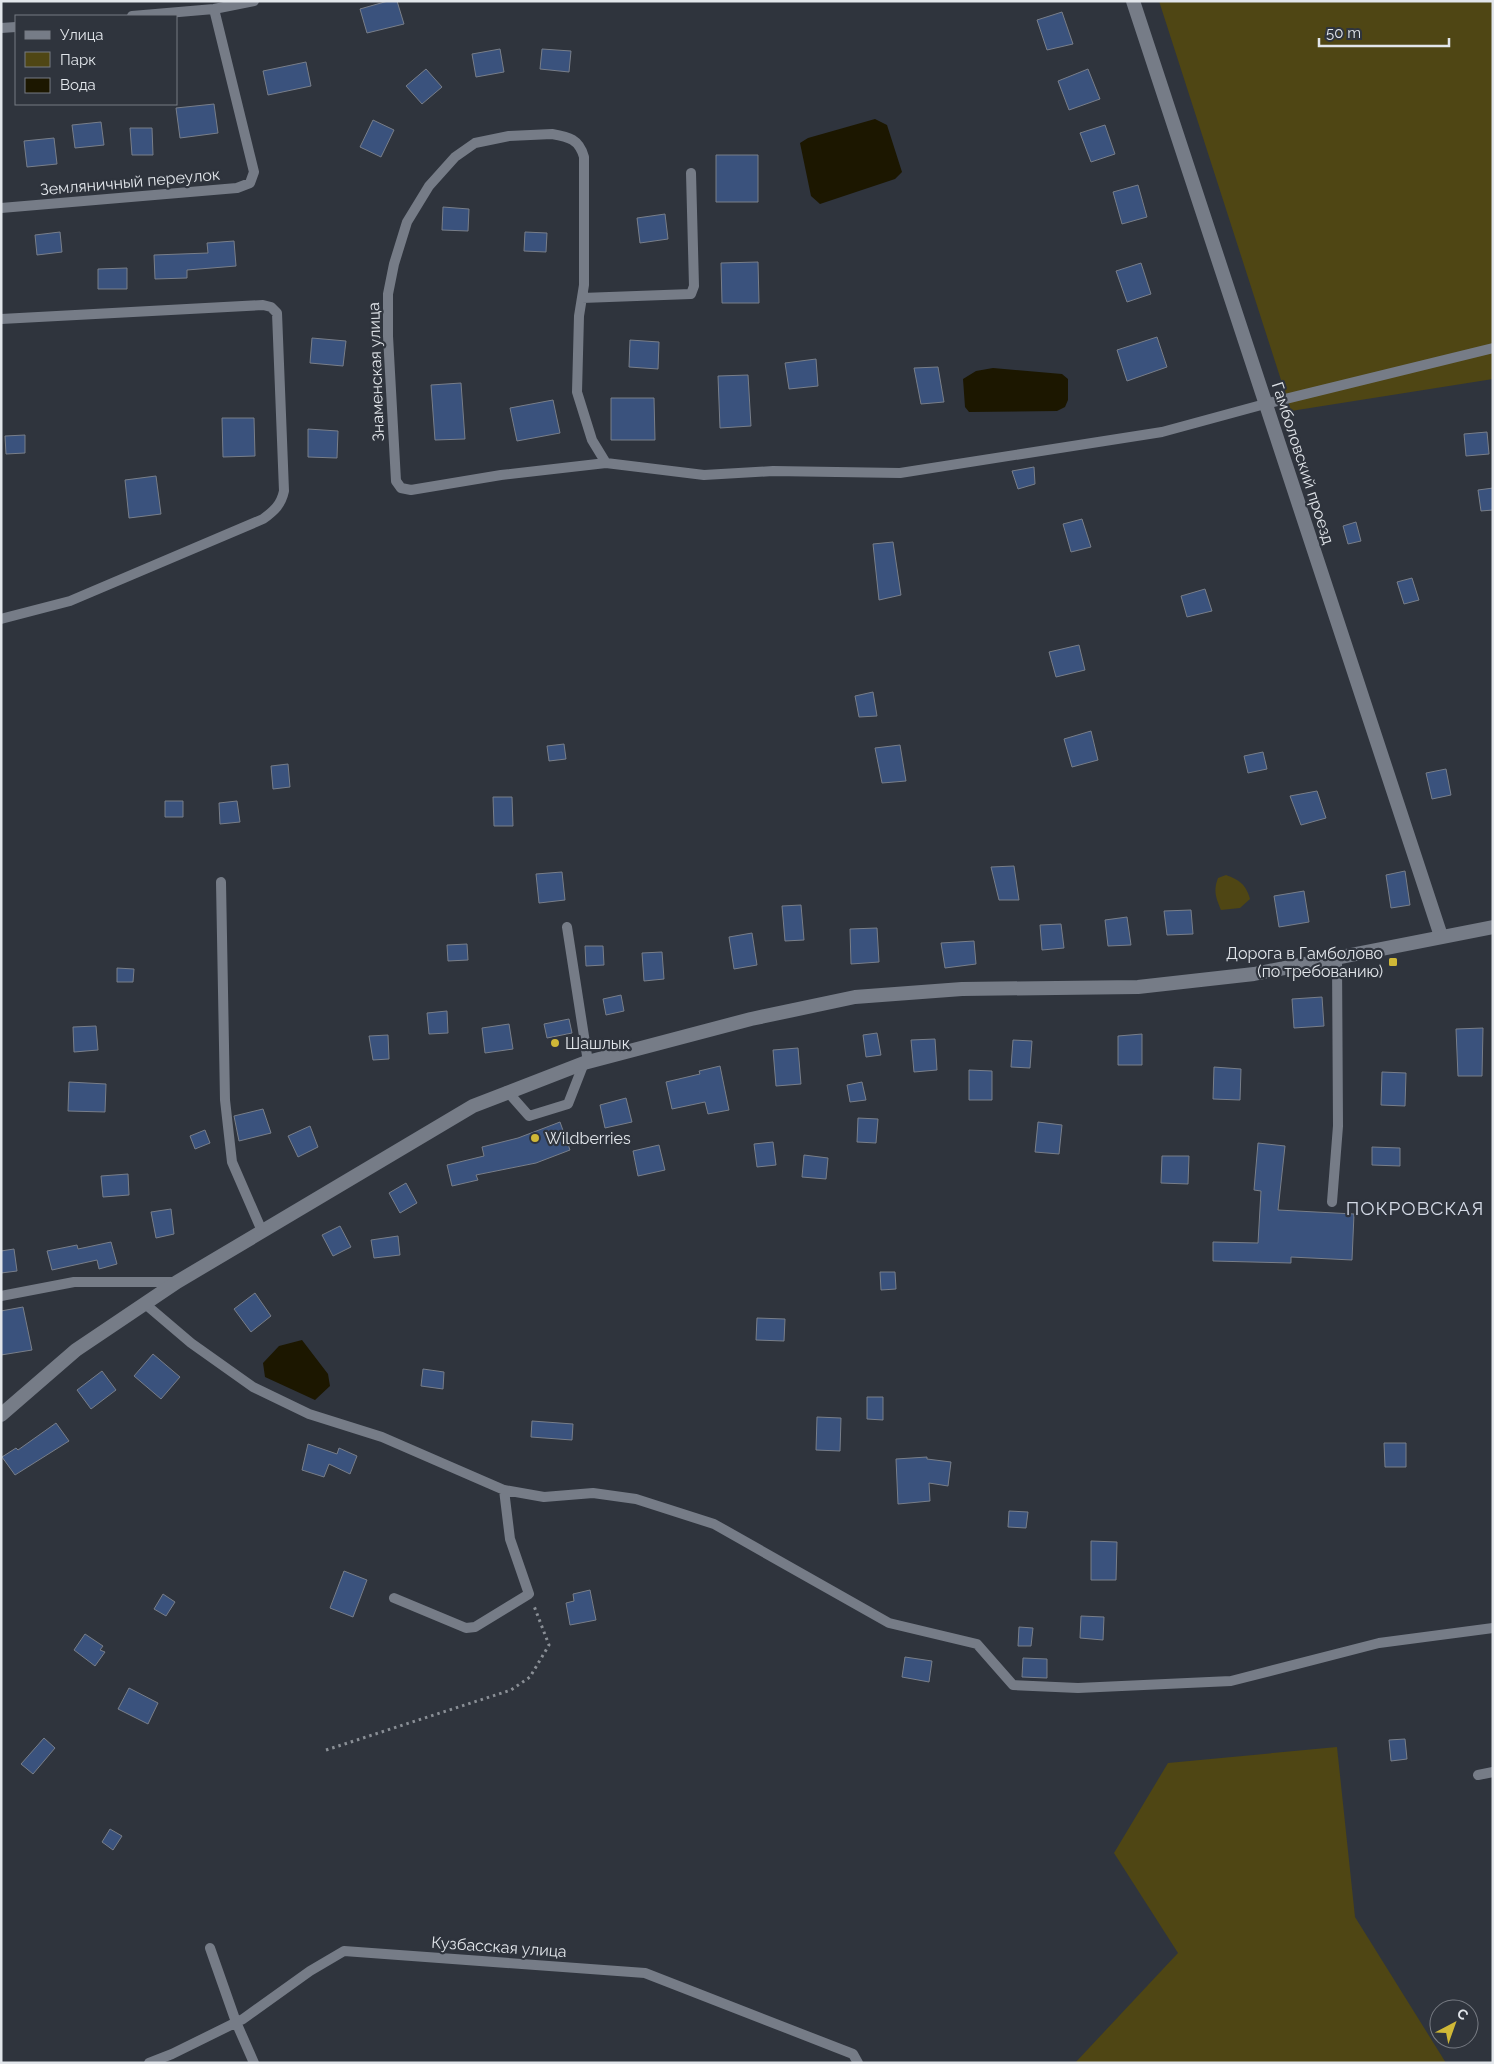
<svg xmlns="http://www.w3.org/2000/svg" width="1494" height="2064" font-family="Raleway,sans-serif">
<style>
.green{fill:#4f4614}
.water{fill:#1c1700}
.building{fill:#3a527d;stroke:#787e89}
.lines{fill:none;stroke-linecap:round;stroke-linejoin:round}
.path{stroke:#8a8f96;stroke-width:3;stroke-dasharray:2.5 4;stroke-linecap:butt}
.service{stroke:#767c87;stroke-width:10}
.minor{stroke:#767c87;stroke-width:14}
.secondary{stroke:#767c87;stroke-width:14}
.poi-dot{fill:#d0b837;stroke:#2f343d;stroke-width:2}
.labels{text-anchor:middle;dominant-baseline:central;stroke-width:4.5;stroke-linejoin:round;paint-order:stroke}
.street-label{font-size:16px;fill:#e2e6eb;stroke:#2f343d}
.poi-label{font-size:16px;fill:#e2e6eb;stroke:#2f343d;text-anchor:start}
.quarter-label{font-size:19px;letter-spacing:1px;fill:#d4dae6;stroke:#2f343d}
</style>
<rect width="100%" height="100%" fill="#2f343d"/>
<path class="green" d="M 1159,1 L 1493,1 L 1493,379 L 1291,411 Z
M 1226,875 C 1239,880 1246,884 1250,899 L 1240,908 L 1221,910 C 1216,898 1213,891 1218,878 Z
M 1337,1747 L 1355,1917 L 1446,2063 L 1075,2063 L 1178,1953 L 1114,1853 L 1168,1763 Z"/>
<path class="water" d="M 875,119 L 887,125 L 902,172 L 895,179 L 820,204 L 811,196 L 800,143 L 808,138 Z
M 993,368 L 1062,374 L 1068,379 L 1068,400 L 1065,407 L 1057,411 L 969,412 L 965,407 L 963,379 L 976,371 Z
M 302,1340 L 328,1374 L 330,1386 L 315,1400 L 265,1377 L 263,1363 L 279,1346 Z"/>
<path class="building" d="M 388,1 L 397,1 L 404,24 L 367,33 L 360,9 Z
M 1062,12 L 1073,44 L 1047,50 L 1037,20 Z
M 500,49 L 504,72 L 476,77 L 472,54 Z
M 542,49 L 571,51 L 569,72 L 540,69 Z
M 306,62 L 311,86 L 268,95 L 263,71 Z
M 426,69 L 442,87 L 422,104 L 406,86 Z
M 1088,69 L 1100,99 L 1069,110 L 1058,81 Z
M 214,104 L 218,133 L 180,138 L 176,108 Z
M 373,120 L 394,130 L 381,157 L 360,147 Z
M 101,122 L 104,145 L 75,148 L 72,125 Z
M 1105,125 L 1115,154 L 1091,162 L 1080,133 Z
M 130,128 L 152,128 L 153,155 L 132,155 Z
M 54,138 L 57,164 L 27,167 L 24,141 Z
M 716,155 L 758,155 L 758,202 L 716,202 Z
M 1138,185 L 1147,217 L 1122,224 L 1113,192 Z
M 443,207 L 469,209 L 468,231 L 442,230 Z
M 665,214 L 668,239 L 640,243 L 637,218 Z
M 60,232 L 62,252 L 37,255 L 35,235 Z
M 525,232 L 547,233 L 546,252 L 524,251 Z
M 234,241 L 236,266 L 187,270 L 187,278 L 155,279 L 154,255 L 208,253 L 207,243 Z
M 758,262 L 759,303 L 722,303 L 721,263 Z
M 1141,263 L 1151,294 L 1127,302 L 1116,271 Z
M 127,268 L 127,289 L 98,289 L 98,269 Z
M 1157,337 L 1167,367 L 1127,381 L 1117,350 Z
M 312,338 L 346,341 L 343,366 L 310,363 Z
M 630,340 L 659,342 L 658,369 L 629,367 Z
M 816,359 L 818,386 L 789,389 L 785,363 Z
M 938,367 L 944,402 L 921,404 L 914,368 Z
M 748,375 L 751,426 L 720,428 L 718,376 Z
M 461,383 L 465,439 L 435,440 L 431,385 Z
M 611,398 L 654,398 L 655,440 L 611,440 Z
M 553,400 L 560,433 L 517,441 L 510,408 Z
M 222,418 L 254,418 L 255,456 L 223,457 Z
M 308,429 L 338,431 L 337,458 L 308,457 Z
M 1487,432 L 1489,454 L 1466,456 L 1464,434 Z
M 25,435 L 25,453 L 6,454 L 5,436 Z
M 1034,467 L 1035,484 L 1018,489 L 1012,471 Z
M 156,476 L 161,514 L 129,518 L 125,480 Z
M 1493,488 L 1493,510 L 1481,511 L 1478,490 Z
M 1082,519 L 1091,547 L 1071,552 L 1063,524 Z
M 1356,522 L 1361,541 L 1348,544 L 1343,526 Z
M 893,542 L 901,595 L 879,600 L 873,544 Z
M 1412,578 L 1419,600 L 1404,604 L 1397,582 Z
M 1205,589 L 1212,611 L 1187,617 L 1181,596 Z
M 1079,645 L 1085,670 L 1056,677 L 1049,652 Z
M 873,692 L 877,716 L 859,717 L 855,696 Z
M 1091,731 L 1098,760 L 1072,767 L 1064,739 Z
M 564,744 L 566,759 L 549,761 L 547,746 Z
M 900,745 L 906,781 L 882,783 L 875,748 Z
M 1263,752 L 1267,769 L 1248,773 L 1244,756 Z
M 288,764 L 290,787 L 273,789 L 271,766 Z
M 1446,769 L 1451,795 L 1432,799 L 1426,773 Z
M 1317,791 L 1326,818 L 1301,825 L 1290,796 Z
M 493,797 L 512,797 L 513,826 L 494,826 Z
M 165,801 L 183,801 L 183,817 L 165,817 Z
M 237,801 L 240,822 L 220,824 L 219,803 Z
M 1014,866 L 1019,900 L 999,900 L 991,867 Z
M 1405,871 L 1410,905 L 1391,908 L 1386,875 Z
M 562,872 L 565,900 L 539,903 L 536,874 Z
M 1304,891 L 1309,922 L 1279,927 L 1274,896 Z
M 801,905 L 804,940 L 785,941 L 782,906 Z
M 1191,910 L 1193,934 L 1167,935 L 1164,911 Z
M 1127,917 L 1131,945 L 1108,946 L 1105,920 Z
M 1061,924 L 1064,948 L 1042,950 L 1040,925 Z
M 877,928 L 879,962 L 851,964 L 850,929 Z
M 752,933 L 757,965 L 734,969 L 729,937 Z
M 974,941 L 976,964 L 945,968 L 941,943 Z
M 467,944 L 468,960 L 448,961 L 447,945 Z
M 585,946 L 603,946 L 604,965 L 586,966 Z
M 662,952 L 664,979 L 644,981 L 642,953 Z
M 117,968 L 134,969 L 133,982 L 117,982 Z
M 621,995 L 624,1011 L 606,1015 L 603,999 Z
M 1322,997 L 1324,1026 L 1294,1028 L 1292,999 Z
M 447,1011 L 448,1033 L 429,1034 L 427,1013 Z
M 569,1019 L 572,1033 L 547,1038 L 544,1024 Z
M 509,1024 L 513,1049 L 485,1053 L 482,1028 Z
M 96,1026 L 98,1050 L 74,1052 L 73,1027 Z
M 1483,1028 L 1482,1076 L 1458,1076 L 1456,1029 Z
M 877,1033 L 881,1055 L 866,1057 L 863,1035 Z
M 1142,1034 L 1142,1065 L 1118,1065 L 1118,1036 Z
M 388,1035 L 389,1059 L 373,1060 L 369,1036 Z
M 935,1039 L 937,1070 L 914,1072 L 911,1040 Z
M 1013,1040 L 1032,1041 L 1030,1068 L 1011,1067 Z
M 798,1048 L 801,1084 L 776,1086 L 773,1050 Z
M 720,1066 L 729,1110 L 708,1114 L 705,1102 L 672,1109 L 666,1082 L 700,1074 L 699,1071 Z
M 1214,1067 L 1241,1069 L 1240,1100 L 1213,1099 Z
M 969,1070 L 992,1071 L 992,1100 L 969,1100 Z
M 1382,1072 L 1406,1073 L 1405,1106 L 1381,1105 Z
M 69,1082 L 106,1084 L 105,1112 L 68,1111 Z
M 862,1082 L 866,1100 L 850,1102 L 847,1085 Z
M 626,1098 L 632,1122 L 605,1128 L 600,1105 Z
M 263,1109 L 271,1133 L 239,1141 L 234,1116 Z
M 858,1118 L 878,1119 L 876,1143 L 857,1142 Z
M 560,1122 L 570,1150 L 536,1163 L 476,1175 L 478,1180 L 452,1186 L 447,1165 L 484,1156 L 482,1147 L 518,1138 Z
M 1038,1122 L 1062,1125 L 1059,1154 L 1035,1152 Z
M 310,1126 L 318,1147 L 298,1157 L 288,1136 Z
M 205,1130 L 210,1143 L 195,1149 L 190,1136 Z
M 773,1142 L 776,1165 L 757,1167 L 754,1144 Z
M 1258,1143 L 1285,1146 L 1278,1210 L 1354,1214 L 1352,1260 L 1291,1257 L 1291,1263 L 1213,1261 L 1213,1242 L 1258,1243 L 1261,1191 L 1254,1190 Z
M 659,1145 L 665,1170 L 638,1176 L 633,1151 Z
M 1372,1147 L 1400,1148 L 1400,1166 L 1372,1165 Z
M 804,1155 L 828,1158 L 826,1179 L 802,1177 Z
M 1162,1156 L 1189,1156 L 1188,1184 L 1161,1183 Z
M 128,1174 L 129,1195 L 103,1197 L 101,1176 Z
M 406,1183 L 417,1203 L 400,1213 L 389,1193 Z
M 171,1209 L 174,1234 L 156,1238 L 151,1212 Z
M 340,1226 L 351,1247 L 333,1256 L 322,1235 Z
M 398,1236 L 400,1255 L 374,1258 L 371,1240 Z
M 111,1242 L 117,1264 L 99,1269 L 97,1260 L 52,1270 L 47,1251 L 77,1245 L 78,1249 Z
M 14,1249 L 17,1271 L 1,1273 L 1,1251 Z
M 880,1272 L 895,1272 L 896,1289 L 881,1290 Z
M 255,1293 L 271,1316 L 251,1332 L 234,1309 Z
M 23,1307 L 32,1350 L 1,1355 L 1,1311 Z
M 757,1318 L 785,1319 L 784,1341 L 756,1340 Z
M 153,1354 L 180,1377 L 161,1399 L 134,1376 Z
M 423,1369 L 444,1372 L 443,1389 L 421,1386 Z
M 102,1371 L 116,1390 L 91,1409 L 77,1390 Z
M 867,1397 L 883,1397 L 883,1420 L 867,1419 Z
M 817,1417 L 841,1418 L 840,1451 L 816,1450 Z
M 532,1421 L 573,1424 L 572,1440 L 531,1437 Z
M 56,1423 L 69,1441 L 15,1475 L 2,1457 L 16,1448 L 18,1450 Z
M 1384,1443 L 1406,1443 L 1406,1467 L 1385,1467 Z
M 308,1444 L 337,1454 L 339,1448 L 357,1456 L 350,1474 L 329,1464 L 324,1477 L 302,1470 Z
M 927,1457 L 927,1459 L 951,1462 L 948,1486 L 929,1483 L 930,1501 L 898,1504 L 896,1459 Z
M 1009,1511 L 1028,1512 L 1026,1528 L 1008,1527 Z
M 1091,1541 L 1117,1542 L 1116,1580 L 1091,1580 Z
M 344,1571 L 367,1580 L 353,1617 L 330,1608 Z
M 590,1590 L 596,1620 L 570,1625 L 566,1603 L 574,1601 L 573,1594 Z
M 163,1594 L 175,1602 L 166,1616 L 154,1609 Z
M 1081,1616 L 1104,1617 L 1103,1640 L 1080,1638 Z
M 1019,1627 L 1033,1628 L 1031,1646 L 1018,1646 Z
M 85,1634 L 103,1646 L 100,1650 L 105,1652 L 95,1666 L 74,1650 Z
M 905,1657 L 932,1661 L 929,1682 L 902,1677 Z
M 1023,1658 L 1047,1659 L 1047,1678 L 1022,1677 Z
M 129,1688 L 158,1703 L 148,1724 L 118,1709 Z
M 44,1738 L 55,1748 L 33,1774 L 21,1764 Z
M 1405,1739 L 1407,1759 L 1391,1761 L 1389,1740 Z
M 110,1829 L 122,1836 L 113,1850 L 102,1842 Z"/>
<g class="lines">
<path class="path" d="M 326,1750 L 511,1690 L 530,1677 L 549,1645 L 534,1606"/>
<path class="service" d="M 132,16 L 214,9 L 254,1
M 1,28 L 16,27
M 552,134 C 569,137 579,139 584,157 L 584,285 L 579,316 L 577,392 L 592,440 L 606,463 L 501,475 L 411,490 L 401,488 L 396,481 L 388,336 L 388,294 L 394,264 L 407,222 L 429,186 L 455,157 L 475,143 L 509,136 Z
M 1,208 L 237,188 L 250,183 L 254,172 L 214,9
M 582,298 L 691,294 L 694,286 L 691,173
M 1,319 L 263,305 L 271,307 L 277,313 L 284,491 C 281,505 274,511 263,519 L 70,601 L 1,619
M 606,463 L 704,475 L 773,471 L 900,473 L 1162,432 L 1265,404 L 1493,348
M 221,882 L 225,1100 L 232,1162 L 262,1231
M 567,927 L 588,1062
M 507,1091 L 529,1116 L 568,1104 L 584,1063
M 1332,1202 L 1338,1126 L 1337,959
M 1,1296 L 74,1282 L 177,1282
M 144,1303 L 191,1343 L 253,1387 L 309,1414 L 382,1437 L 504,1490 L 544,1497 L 593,1493 L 636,1499 L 714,1524 L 889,1623 L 977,1644 L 1013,1685 L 1078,1688 L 1231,1681 L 1379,1643 L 1493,1628
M 394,1598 L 466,1628 L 475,1627 L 529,1594 L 510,1539 L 504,1490
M 1478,1775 L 1493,1772
M 210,1948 L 236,2022 L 254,2063
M 149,2063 L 172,2054 L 243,2019 L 310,1971 L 344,1951 L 645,1973 L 853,2054 L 858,2063"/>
<path class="minor" d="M 1133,1 L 1441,936"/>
<path class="secondary" d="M 1,1415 L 76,1350 L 177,1282 L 473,1106 L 584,1063 L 751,1019 L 855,997 L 962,989 L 1138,987 L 1254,974 L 1493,927"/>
</g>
<g class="poi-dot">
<rect x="1388" y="957" width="10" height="10" rx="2.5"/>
<circle cx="555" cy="1043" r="5"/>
<circle cx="535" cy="1138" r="5"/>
</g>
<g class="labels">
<g class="street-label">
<text transform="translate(130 182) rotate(-5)">Земляничный переулок</text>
<text transform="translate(376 372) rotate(-92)">Знаменская улица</text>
<text transform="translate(1303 463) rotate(72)">Гамболовский проезд</text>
<text transform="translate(499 1947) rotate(4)">Кузбасская улица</text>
</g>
<g class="poi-label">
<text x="1383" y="953" text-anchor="end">Дорога в Гамболово<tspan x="1383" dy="18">(по требованию)</tspan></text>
<text x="565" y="1043">Шашлык</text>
<text x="545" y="1138">Wildberries</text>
</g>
<g class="quarter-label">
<text x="1415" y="1208">ПОКРОВСКАЯ</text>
</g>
</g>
<rect width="1494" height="2064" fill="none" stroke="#e2e6eb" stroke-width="5"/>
<rect x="15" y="15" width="162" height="90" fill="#2f343d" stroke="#777b83"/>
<rect x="25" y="31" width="25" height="8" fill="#767c87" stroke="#777b83"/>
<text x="60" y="40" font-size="15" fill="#e2e6eb">Улица</text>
<rect x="25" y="52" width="25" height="15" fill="#4f4614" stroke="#777b83"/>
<text x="60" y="65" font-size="15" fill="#e2e6eb">Парк</text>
<rect x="25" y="78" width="25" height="15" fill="#1c1700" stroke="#777b83"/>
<text x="60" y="90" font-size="15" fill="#e2e6eb">Вода</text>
<g transform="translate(1454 2024) rotate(41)"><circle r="24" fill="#2f343d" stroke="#777b83"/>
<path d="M0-4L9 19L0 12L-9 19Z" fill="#d0b837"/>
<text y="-8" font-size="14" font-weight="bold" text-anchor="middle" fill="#e2e6eb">С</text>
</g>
<path d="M1319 38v8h130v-8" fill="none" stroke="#e2e6eb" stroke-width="2.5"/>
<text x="1326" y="38" font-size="15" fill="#e2e6eb" stroke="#2f343d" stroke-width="4" paint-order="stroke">50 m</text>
</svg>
